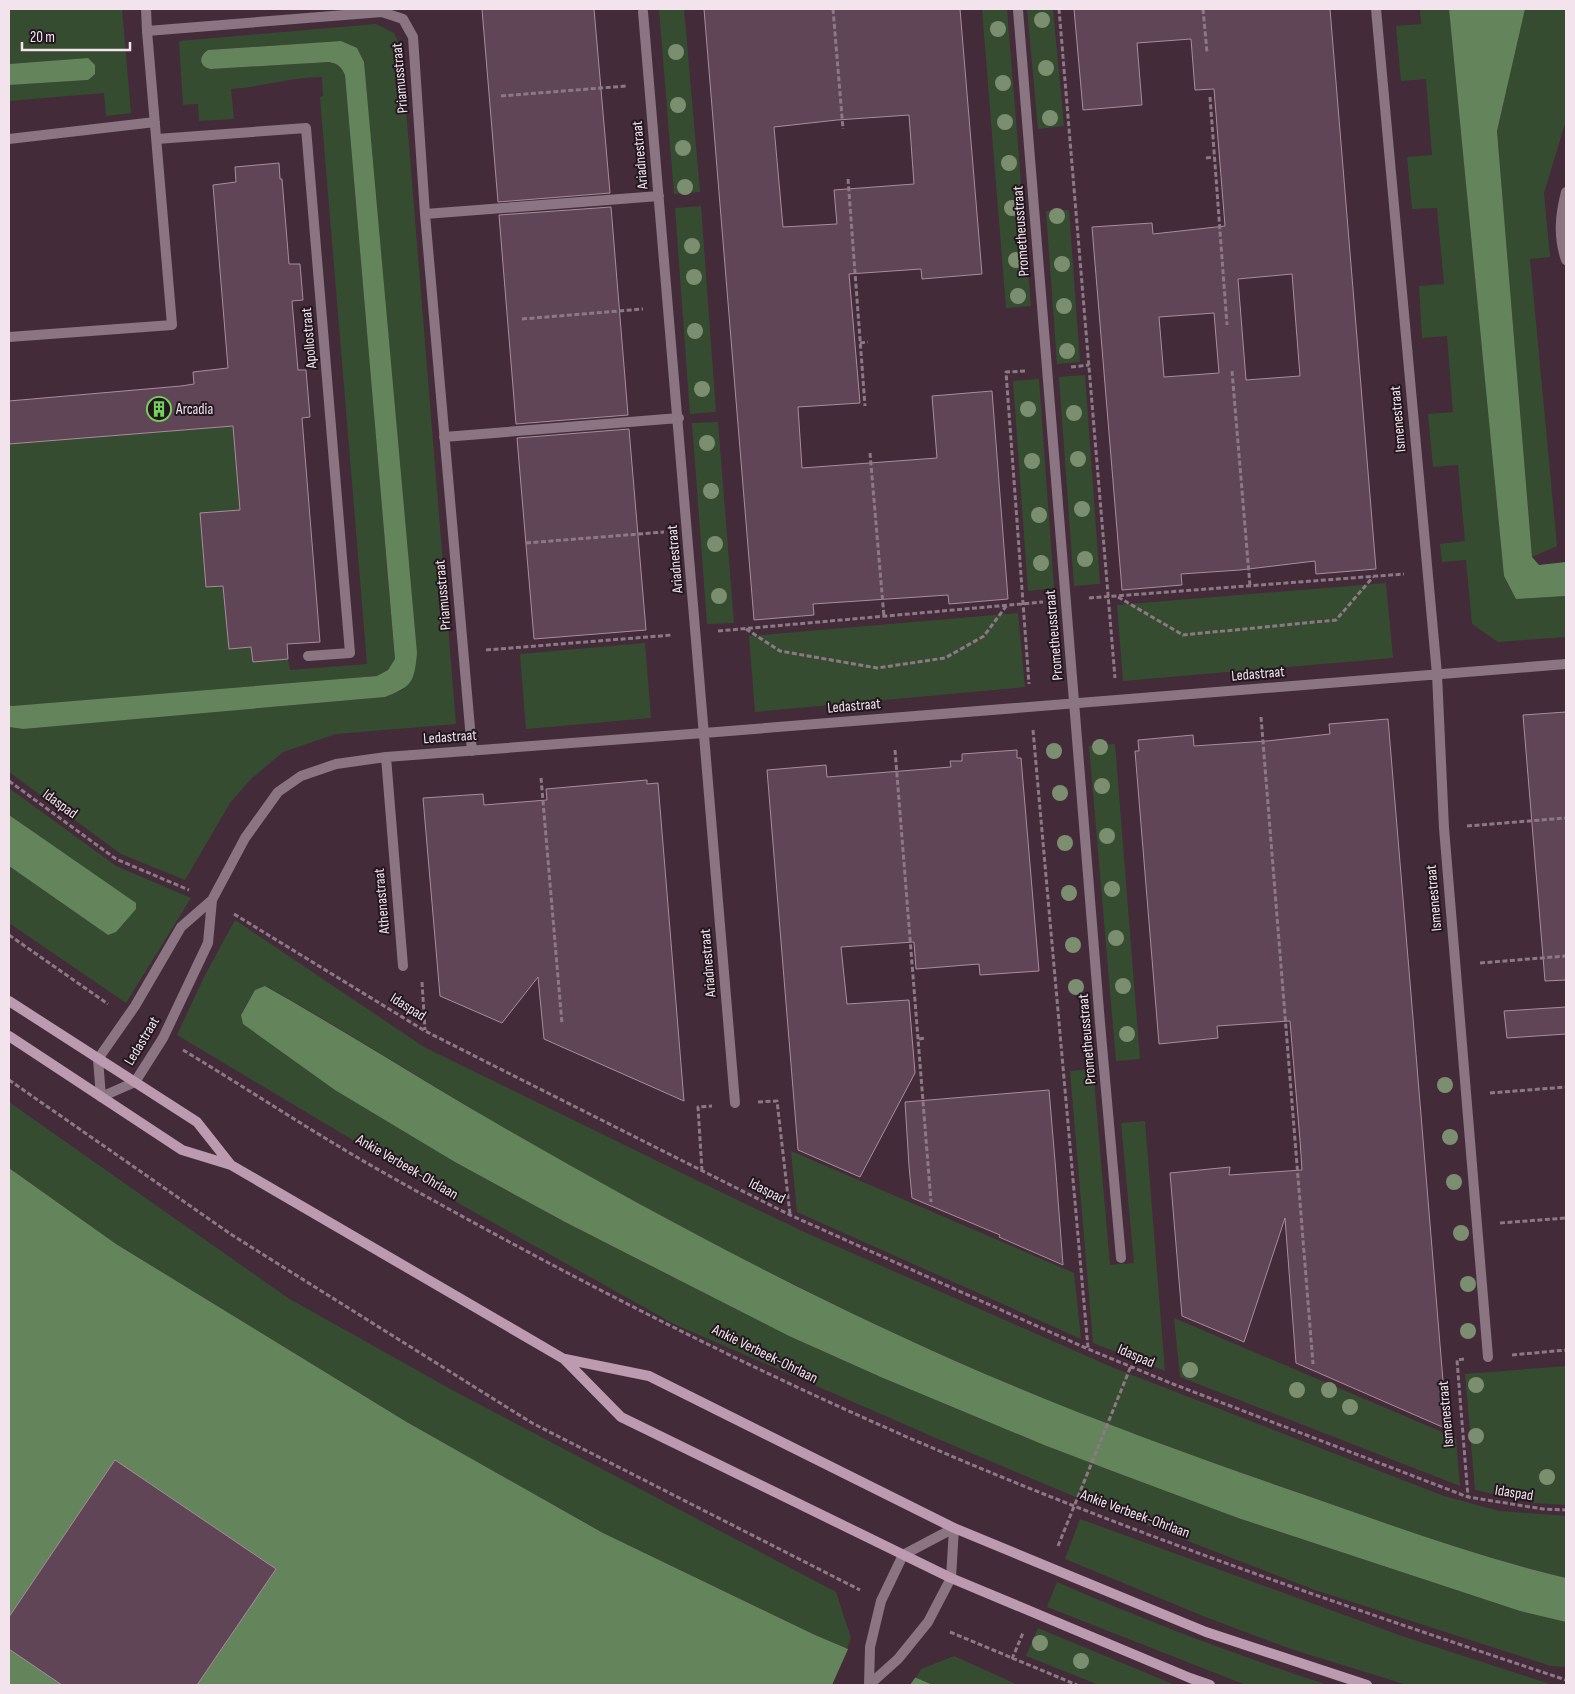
<svg xmlns="http://www.w3.org/2000/svg" width="1575" height="1694" font-family="'Sofia Sans Condensed',sans-serif">
<style>
.green{fill:#364c30}
.water{fill:#64855b}
.pier{fill:#432b3a}
.building{fill:#5f4555;stroke:#aa8c9e;fill-rule:evenodd}
.lines{fill:none;stroke-linecap:round;stroke-linejoin:round}
.path{stroke:#8d7885;stroke-width:3;stroke-dasharray:5 2.5;stroke-linecap:butt}
.lane{stroke:#8b7582;stroke-width:10}
.street{stroke:#8b7582;stroke-width:10}
.secondary{stroke:#bc9aaf;stroke-width:10}
.tree{fill:#7c8e70}
.labels{text-anchor:middle;dominant-baseline:central;stroke-width:4;stroke-linejoin:round;paint-order:stroke}
.street-label{font-size:15px;fill:#f3e3ec;stroke:#22171e}
.poi-label{font-size:15px;fill:#f3e3ec;stroke:#22171e;text-anchor:start}
</style>
<rect width="100%" height="100%" fill="#432b3a"/>
<path class="green" d="M 9,9 L 122,9 L 131,113 L 106,116 L 104,93 L 9,101 L 9,85 L 88,80 L 88,58 L 9,64 Z
M 659,9 L 684,9 L 700,192 L 674,194 Z
M 982,9 L 1007,9 L 1031,306 L 1006,308 Z
M 1027,9 L 1053,9 L 1064,126 L 1038,129 Z
M 1420,9 L 1449,9 L 1504,576 L 1516,599 L 1566,596 L 1566,637 L 1498,642 L 1472,624 L 1466,560 L 1442,562 L 1440,544 L 1465,541 L 1458,465 L 1433,467 L 1428,414 L 1453,412 L 1447,336 L 1422,338 L 1419,286 L 1444,284 L 1437,208 L 1412,209 L 1407,157 L 1432,155 L 1426,79 L 1401,81 L 1396,26 L 1421,24 Z
M 1525,9 L 1566,9 L 1566,120 L 1544,193 L 1550,257 L 1530,259 L 1557,546 L 1532,557 L 1497,131 Z
M 376,24 L 394,33 L 401,47 L 456,724 L 336,734 L 283,752 L 251,779 L 230,803 L 185,880 L 121,854 L 9,772 L 9,727 L 23,729 L 385,697 L 404,689 L 364,62 L 341,41 L 208,50 C 202,54 200,57 202,65 L 211,69 L 329,62 C 338,64 341,66 345,75 L 395,659 L 388,670 L 377,676 L 12,706 L 9,705 L 9,444 L 23,443 L 22,437 L 59,440 L 233,426 L 240,510 L 200,513 L 206,587 L 223,586 L 229,649 L 251,647 L 253,662 L 288,659 L 290,670 L 367,664 L 320,97 L 323,96 L 322,77 C 291,77 262,87 231,89 L 234,119 L 199,121 L 198,104 L 183,105 L 179,41 Z
M 701,206 L 716,412 L 690,414 L 675,208 Z
M 1069,210 L 1080,362 L 1057,364 L 1046,211 Z
M 1085,375 L 1100,584 L 1074,586 L 1059,377 Z
M 1039,379 L 1054,588 L 1028,591 L 1013,381 Z
M 718,422 L 734,623 L 707,624 L 692,423 Z
M 1386,583 L 1393,658 L 1123,681 L 1117,605 Z
M 1018,613 L 1025,687 L 755,712 L 749,636 Z
M 645,643 L 651,718 L 526,729 L 520,654 Z
M 1115,744 L 1140,1059 L 1116,1061 L 1089,746 Z
M 9,788 L 116,866 L 191,898 L 126,1003 L 9,923 L 9,866 L 108,935 L 136,909 L 135,903 L 9,815 Z
M 235,920 L 424,1047 L 696,1180 L 802,1231 L 1114,1368 L 1444,1496 L 1499,1511 L 1566,1516 L 1566,1578 C 1477,1557 1391,1525 1305,1495 C 1162,1446 1020,1393 883,1328 C 742,1262 604,1187 470,1108 C 402,1067 335,1025 266,986 L 255,990 L 241,1014 L 455,1162 L 565,1222 L 789,1336 L 883,1378 L 1044,1445 L 1238,1518 L 1520,1611 L 1566,1622 L 1566,1667 L 1551,1666 L 1315,1590 L 1102,1508 L 952,1445 L 674,1324 L 460,1204 L 177,1035 L 204,977 Z
M 1093,1069 L 1110,1265 L 1134,1263 L 1121,1123 L 1145,1121 L 1165,1371 L 1093,1343 L 1070,1071 Z
M 9,1102 L 288,1298 L 454,1391 L 836,1592 L 851,1638 L 847,1649 L 815,1635 L 603,1533 L 405,1421 L 116,1244 L 9,1168 Z
M 791,1151 L 1074,1273 L 1081,1339 L 797,1212 Z
M 1174,1318 L 1456,1438 L 1460,1486 L 1180,1377 Z
M 1566,1366 L 1566,1505 L 1534,1503 L 1475,1490 L 1465,1374 Z
M 1080,1519 L 1402,1636 L 1553,1685 L 1407,1685 L 1291,1649 L 1208,1618 L 1065,1559 Z
M 1057,1582 C 1146,1621 1236,1655 1328,1685 L 1246,1685 L 1047,1607 Z
M 1038,1628 L 1175,1685 L 1099,1685 L 1026,1656 Z
M 954,1656 L 1018,1685 L 933,1685 L 916,1678 L 921,1669 Z"/>
<path class="water" d="M 1449,9 L 1525,9 L 1497,131 L 1532,557 L 1539,565 L 1566,562 L 1566,596 L 1516,599 L 1504,576 Z
M 341,41 L 357,48 L 364,62 L 417,653 C 414,682 413,686 385,697 L 23,729 L 9,727 L 9,705 L 12,706 L 377,676 L 388,670 L 395,659 L 345,75 C 341,66 338,64 329,62 L 211,69 C 199,67 198,56 208,50 Z
M 88,58 L 95,65 L 95,74 L 88,80 L 9,85 L 9,64 Z
M 9,815 L 136,903 L 136,909 L 116,932 L 108,935 L 9,866 Z
M 265,986 C 334,1025 401,1067 470,1108 C 604,1186 742,1262 883,1328 C 1020,1393 1162,1446 1305,1495 C 1391,1525 1477,1557 1566,1578 L 1566,1622 L 1520,1611 L 1238,1518 L 1115,1472 L 1044,1445 L 883,1378 L 789,1336 L 565,1222 L 455,1162 L 335,1090 L 243,1024 L 241,1015 L 255,990 Z
M 9,1168 L 116,1244 L 405,1421 L 603,1533 L 815,1635 L 933,1685 L 197,1685 L 276,1569 L 115,1460 L 9,1617 Z
M 9,1649 L 62,1685 L 9,1685 Z"/>
<path class="pier" d="M 849,1647 L 917,1675 L 910,1685 L 832,1685 Z"/>
<path class="building" d="M 482,9 L 594,9 L 610,193 L 498,202 Z
M 704,9 L 960,9 L 982,274 L 922,279 L 921,269 L 849,274 L 860,403 L 798,407 L 802,468 L 937,458 L 932,396 L 992,391 L 1008,599 L 949,604 L 948,595 L 813,604 L 814,615 L 754,620 ZM 909,115 L 914,184 L 834,190 L 837,224 L 783,227 L 774,127 L 837,120 Z
M 1074,9 L 1330,9 L 1376,569 L 1316,574 L 1315,561 L 1240,570 L 1181,574 L 1182,585 L 1122,590 L 1092,227 L 1152,223 L 1153,234 L 1225,226 L 1214,89 L 1195,90 L 1191,39 L 1137,43 L 1142,105 L 1083,110 ZM 1292,274 L 1300,376 L 1246,380 L 1238,279 ZM 1214,313 L 1219,373 L 1164,377 L 1159,317 Z
M 279,163 L 280,179 L 282,179 L 289,264 L 300,264 L 303,300 L 292,301 L 298,370 L 306,370 L 310,417 L 302,418 L 320,642 L 287,644 L 288,659 L 253,662 L 251,647 L 229,649 L 223,586 L 206,587 L 200,513 L 240,510 L 233,426 L 9,444 L 9,401 L 181,386 L 194,384 L 193,372 L 228,368 L 213,185 L 236,182 L 235,167 Z
M 611,207 L 628,415 L 516,424 L 499,215 Z
M 629,429 L 646,630 L 534,639 L 517,438 Z
M 1566,712 L 1566,980 L 1545,981 L 1523,715 Z
M 1388,719 L 1411,994 L 1447,1429 L 1296,1363 L 1285,1218 L 1244,1342 L 1182,1316 L 1170,1173 L 1230,1167 L 1229,1175 L 1302,1170 L 1300,1140 L 1290,1021 L 1217,1026 L 1218,1038 L 1159,1044 L 1135,751 L 1139,751 L 1138,740 L 1193,735 L 1194,746 L 1267,741 L 1330,734 L 1329,724 Z
M 1017,750 L 1017,758 L 1021,758 L 1039,971 L 980,975 L 979,964 L 916,969 L 914,942 L 841,947 L 847,1004 L 909,1000 L 915,1073 L 860,1177 L 798,1150 L 767,770 L 826,765 L 827,777 L 951,767 L 950,761 L 962,761 L 962,754 Z
M 647,780 L 647,784 L 658,783 L 684,1101 L 544,1039 L 538,977 L 502,1023 L 440,996 L 423,798 L 483,794 L 484,805 L 547,800 L 546,789 Z
M 1566,1007 L 1566,1034 L 1507,1038 L 1504,1011 Z
M 1049,1090 L 1056,1173 L 1063,1265 L 999,1237 L 1000,1235 L 912,1198 L 909,1166 L 905,1102 Z
M 115,1460 L 276,1569 L 197,1685 L 62,1685 L 9,1649 L 9,1617 Z"/>
<g class="lines">
<path class="path" d="M 833,9 L 843,129
M 1059,9 L 1115,678
M 1203,9 L 1207,52
M 501,96 L 626,86
M 1210,97 L 1227,325
M 1206,158 L 1214,157
M 848,179 L 865,406
M 522,319 L 643,309
M 860,343 L 868,342
M 1071,367 L 1089,365
M 1025,371 L 1006,372 L 1029,684
M 1232,371 L 1250,586
M 870,453 L 884,617
M 526,543 L 664,532
M 1118,597 L 1183,635 L 1336,620 L 1373,577
M 1089,598 L 1404,574
M 746,629 L 780,651 L 877,668 L 945,658 L 984,636 L 1007,605
M 718,631 L 1043,602
M 486,650 L 672,635
M 1261,717 L 1313,1364
M 1033,730 L 1088,1348
M 895,750 L 931,1202
M 541,778 L 562,1024
M 9,781 L 116,859 L 189,890
M 1467,826 L 1566,818
M 234,914 L 425,1031 L 790,1215 L 1088,1349 L 1173,1384 L 1468,1497 L 1543,1509 L 1566,1510
M 9,935 L 108,1004
M 1480,963 L 1566,956
M 422,982 L 425,1030
M 919,1039 L 926,1038
M 183,1050 C 251,1091 317,1135 386,1174 C 553,1268 723,1356 898,1433 C 1116,1529 1341,1605 1566,1680
M 9,1080 L 232,1235 L 532,1423 L 860,1590
M 1490,1093 L 1566,1087
M 758,1102 L 777,1101 L 790,1214
M 702,1171 L 698,1107 L 712,1106
M 1500,1223 L 1566,1218
M 1512,1355 L 1566,1350
M 1464,1359 L 1457,1360 L 1468,1497
M 1058,1546 L 1131,1366
M 950,1632 L 1077,1685
M 1012,1659 L 1023,1633"/>
<path class="lane" d="M 9,139 L 155,122
M 157,139 L 306,128 L 350,653 L 308,656
M 9,337 L 172,325 L 147,31"/>
<path class="street" d="M 146,9 L 147,31 L 382,12 L 403,19 L 413,37 L 425,214 L 472,751
M 1376,9 L 1437,674 L 1444,828 L 1488,1357
M 1018,10 L 1100,1023 L 1121,1258
M 643,12 L 735,1103
M 1566,192 C 1560,216 1558,236 1566,260
M 425,214 L 659,196
M 444,437 L 679,418
M 386,757 L 403,966
M 212,900 L 208,943 L 163,1038 L 135,1082 L 101,1097 L 98,1059 L 135,1006 L 181,927 L 212,900 L 245,838 L 278,792 L 301,776 L 336,764 L 386,757 L 704,733 L 1566,664
M 869,1685 L 870,1647 L 881,1601 L 903,1555 L 954,1528
M 869,1685 L 898,1659 L 928,1622 L 951,1578 L 954,1528"/>
<path class="secondary" d="M 9,1001 L 197,1122 L 231,1165
M 9,1036 L 182,1150 L 231,1165 L 564,1359 L 621,1417 L 951,1578 L 1190,1678 L 1210,1685
M 565,1359 L 649,1376 L 954,1528 L 1206,1632 L 1367,1685"/>
</g>
<g class="tree">
<circle cx="1042" cy="20" r="8"/>
<circle cx="998" cy="29" r="8"/>
<circle cx="676" cy="52" r="8"/>
<circle cx="1046" cy="68" r="8"/>
<circle cx="1003" cy="83" r="8"/>
<circle cx="678" cy="105" r="8"/>
<circle cx="1050" cy="118" r="8"/>
<circle cx="1005" cy="122" r="8"/>
<circle cx="683" cy="148" r="8"/>
<circle cx="1009" cy="163" r="8"/>
<circle cx="685" cy="187" r="8"/>
<circle cx="1012" cy="208" r="8"/>
<circle cx="1057" cy="216" r="8"/>
<circle cx="692" cy="246" r="8"/>
<circle cx="1016" cy="260" r="8"/>
<circle cx="1062" cy="264" r="8"/>
<circle cx="694" cy="277" r="8"/>
<circle cx="1018" cy="296" r="8"/>
<circle cx="1064" cy="306" r="8"/>
<circle cx="695" cy="331" r="8"/>
<circle cx="1067" cy="351" r="8"/>
<circle cx="702" cy="389" r="8"/>
<circle cx="1028" cy="409" r="8"/>
<circle cx="1074" cy="413" r="8"/>
<circle cx="707" cy="443" r="8"/>
<circle cx="1078" cy="459" r="8"/>
<circle cx="1032" cy="461" r="8"/>
<circle cx="711" cy="491" r="8"/>
<circle cx="1082" cy="509" r="8"/>
<circle cx="1039" cy="515" r="8"/>
<circle cx="715" cy="544" r="8"/>
<circle cx="1085" cy="559" r="8"/>
<circle cx="1041" cy="563" r="8"/>
<circle cx="719" cy="596" r="8"/>
<circle cx="1100" cy="747" r="8"/>
<circle cx="1054" cy="751" r="8"/>
<circle cx="1102" cy="786" r="8"/>
<circle cx="1060" cy="793" r="8"/>
<circle cx="1107" cy="836" r="8"/>
<circle cx="1065" cy="843" r="8"/>
<circle cx="1112" cy="889" r="8"/>
<circle cx="1069" cy="893" r="8"/>
<circle cx="1116" cy="938" r="8"/>
<circle cx="1073" cy="945" r="8"/>
<circle cx="1123" cy="986" r="8"/>
<circle cx="1076" cy="987" r="8"/>
<circle cx="1127" cy="1034" r="8"/>
<circle cx="1445" cy="1085" r="8"/>
<circle cx="1450" cy="1137" r="8"/>
<circle cx="1454" cy="1182" r="8"/>
<circle cx="1461" cy="1233" r="8"/>
<circle cx="1468" cy="1284" r="8"/>
<circle cx="1468" cy="1331" r="8"/>
<circle cx="1190" cy="1370" r="8"/>
<circle cx="1476" cy="1385" r="8"/>
<circle cx="1297" cy="1390" r="8"/>
<circle cx="1329" cy="1390" r="8"/>
<circle cx="1350" cy="1407" r="8"/>
<circle cx="1476" cy="1436" r="8"/>
<circle cx="1547" cy="1477" r="8"/>
<circle cx="1040" cy="1643" r="8"/>
<circle cx="1081" cy="1661" r="8"/>
</g>
<defs>
<symbol id="building-ring" viewBox="-11 -11 22 22"><circle r="9.5" fill="#22171e" stroke="#75d25b" stroke-width="1.5"/><path d="M-4-6H4V6H1V3H-1V6H-4ZM-2.5-4.3h1.7v1.8h-1.7ZM.8-4.3h1.7v1.8H.8ZM-2.5-1h1.7V.8h-1.7ZM.8-1h1.7V.8H.8Z" fill="#75d25b"/></symbol>
</defs>
<g fill-rule="evenodd">
<use href="#building-ring" x="145" y="395" width="28" height="28"/>
</g>
<g class="labels">
<g class="street-label">
<text transform="translate(400 78) rotate(-95)">Priamusstraat</text>
<text transform="translate(640 155) rotate(-95)">Ariadnestraat</text>
<text transform="translate(1021 231) rotate(-94)">Prometheusstraat</text>
<text transform="translate(309 338) rotate(-95)">Apollostraat</text>
<text transform="translate(1398 419) rotate(-95)">Ismenestraat</text>
<text transform="translate(675 559) rotate(-95)">Ariadnestraat</text>
<text transform="translate(443 595) rotate(-95)">Priamusstraat</text>
<text transform="translate(1054 635) rotate(-95)">Prometheusstraat</text>
<text transform="translate(1258 674) rotate(-5)">Ledastraat</text>
<text transform="translate(854 706) rotate(-5)">Ledastraat</text>
<text transform="translate(450 737) rotate(-4)">Ledastraat</text>
<text transform="translate(60 804) rotate(36)">Idaspad</text>
<text transform="translate(1434 898) rotate(-95)">Ismenestraat</text>
<text transform="translate(382 901) rotate(-95)">Athenastraat</text>
<text transform="translate(708 963) rotate(-95)">Ariadnestraat</text>
<text transform="translate(408 1007) rotate(32)">Idaspad</text>
<text transform="translate(1087 1039) rotate(-95)">Prometheusstraat</text>
<text transform="translate(142 1041) rotate(-59)">Ledastraat</text>
<text transform="translate(407 1167) rotate(30)">Ankie Verbeek-Ohrlaan</text>
<text transform="translate(767 1191) rotate(27)">Idaspad</text>
<text transform="translate(765 1354) rotate(26)">Ankie Verbeek-Ohrlaan</text>
<text transform="translate(1136 1356) rotate(23)">Idaspad</text>
<text transform="translate(1446 1414) rotate(-95)">Ismenestraat</text>
<text transform="translate(1514 1493) rotate(9)">Idaspad</text>
<text transform="translate(1135 1514) rotate(20)">Ankie Verbeek-Ohrlaan</text>
</g>
<g class="poi-label">
<text x="176" y="409">Arcadia</text>
</g>
</g>
<rect width="1575" height="1694" fill="none" stroke="#f3e3ec" stroke-width="20"/>
<path d="M22 42v8h108v-8" fill="none" stroke="#f3e3ec" stroke-width="2.5"/>
<text x="30" y="42" font-size="15" fill="#f3e3ec" stroke="#22171e" stroke-width="4" paint-order="stroke">20 m</text>
</svg>
